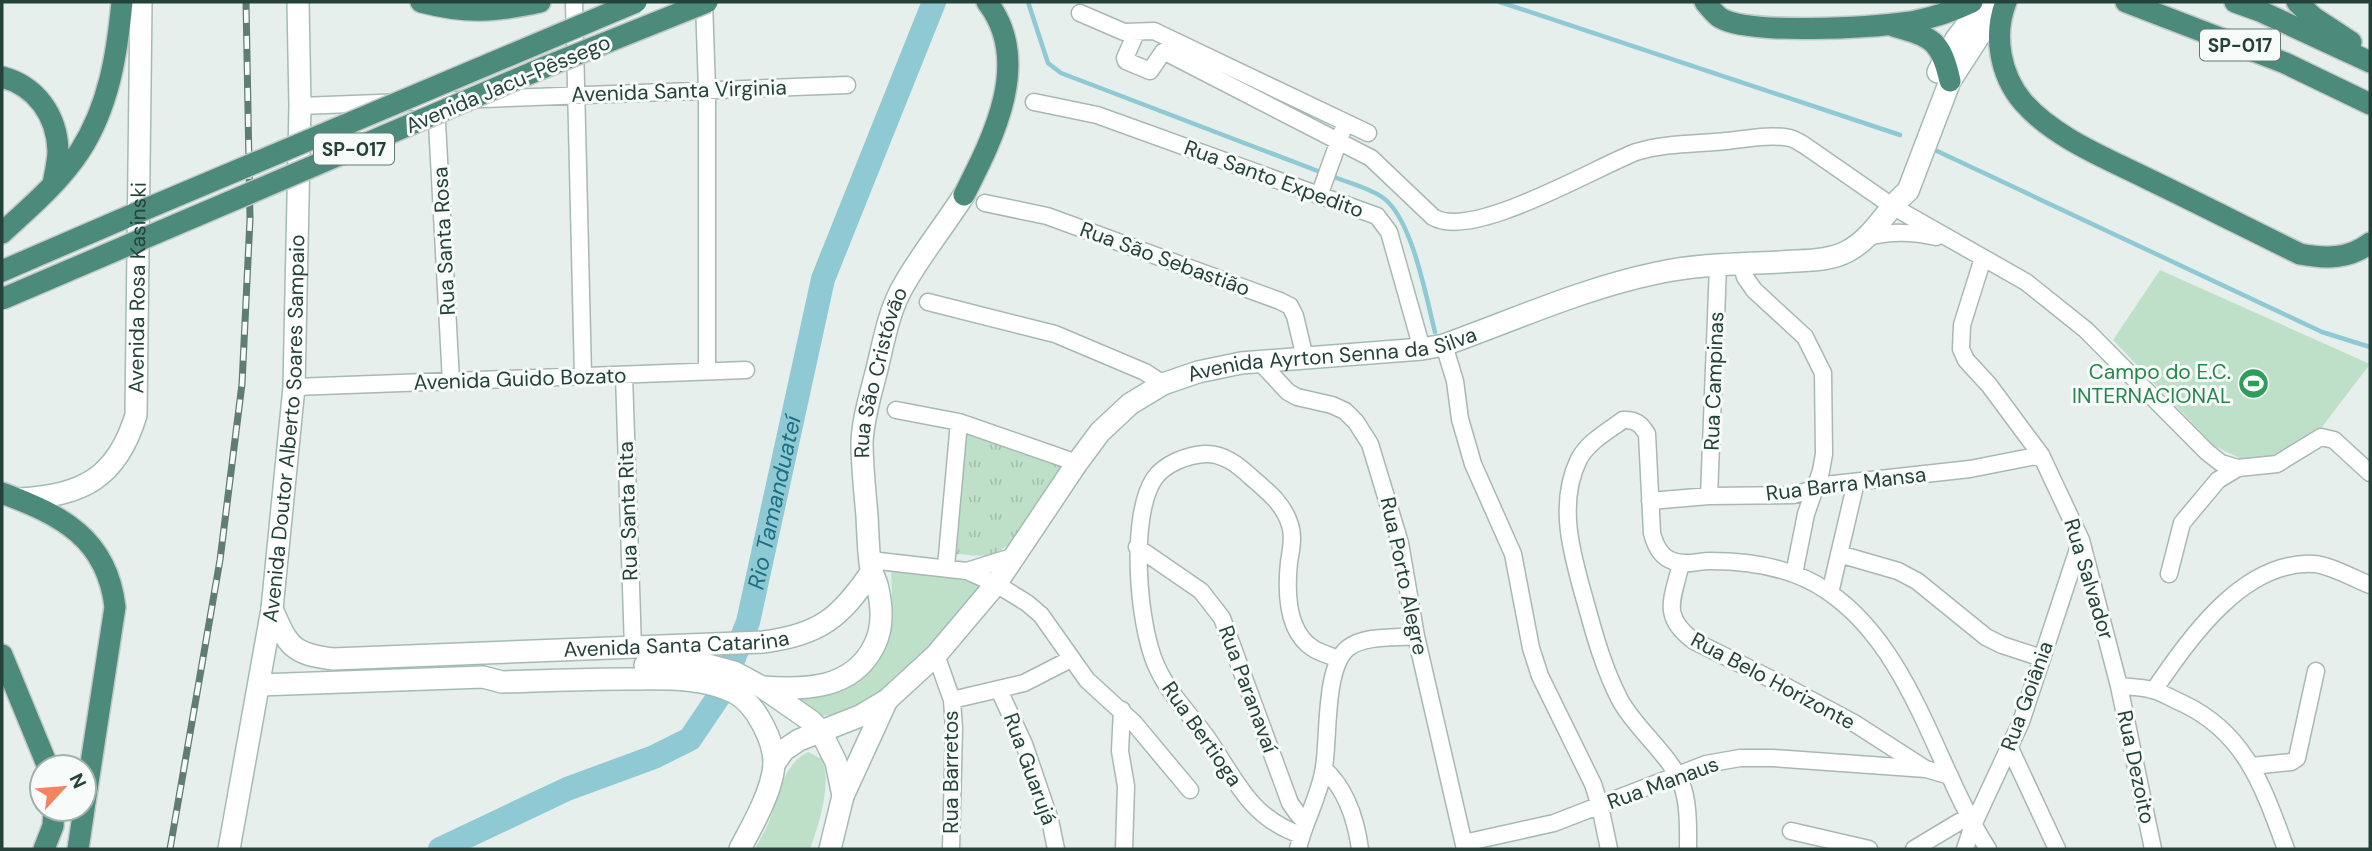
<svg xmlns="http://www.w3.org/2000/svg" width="2372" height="851" font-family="'DM Sans',sans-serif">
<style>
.green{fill:#bfe0c8}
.park{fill:url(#park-tufts)}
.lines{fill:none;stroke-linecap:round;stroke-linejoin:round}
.stream{stroke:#8ec9d4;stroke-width:4.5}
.river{stroke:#8ec9d4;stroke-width:24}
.minor-casing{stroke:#a8b8b2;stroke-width:19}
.secondary-casing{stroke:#a4bbb3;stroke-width:24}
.trunk-casing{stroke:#c2cac8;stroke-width:24}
.minor{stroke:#fff;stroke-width:16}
.secondary{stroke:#fff;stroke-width:21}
.trunk{stroke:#4c8a7c;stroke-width:21}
.rail-casing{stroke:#5f7d75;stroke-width:7}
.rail{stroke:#f7fbf9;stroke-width:4.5;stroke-dasharray:13;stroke-linecap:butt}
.trunk-bridge-casing{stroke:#c2cac8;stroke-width:24;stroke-linecap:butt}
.trunk-bridge{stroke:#4c8a7c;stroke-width:21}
.labels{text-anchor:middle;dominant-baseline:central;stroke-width:6;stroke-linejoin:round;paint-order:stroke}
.shield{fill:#f7fbf9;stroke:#637a73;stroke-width:2}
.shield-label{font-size:19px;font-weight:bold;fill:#24423a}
.street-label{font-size:21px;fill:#24423a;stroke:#f7fbf9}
.leisure-label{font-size:21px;fill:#27864d;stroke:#f7fbf9;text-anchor:end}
.water-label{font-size:23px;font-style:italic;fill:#1c6f80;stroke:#f7fbf9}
</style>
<defs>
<pattern id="park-tufts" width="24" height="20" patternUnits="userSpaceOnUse" patternTransform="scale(1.75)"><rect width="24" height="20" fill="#bfe0c8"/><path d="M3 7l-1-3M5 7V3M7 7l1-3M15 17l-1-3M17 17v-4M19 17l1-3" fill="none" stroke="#a4c1ad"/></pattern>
</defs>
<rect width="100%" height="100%" fill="#e6efeb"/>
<path class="green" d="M 2160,270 L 2370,364 L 2322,427 L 2281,455 L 2273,458 L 2242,459 L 2214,446 L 2113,340 Z
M 891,572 L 981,580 L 975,597 L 895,686 L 845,714 L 819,716 L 787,698 L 881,645 L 893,620 Z
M 808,752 L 822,759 C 832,783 819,825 810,849 L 755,849 C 759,841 764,833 768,824 C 779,799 781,765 808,752 Z"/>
<path class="park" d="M 966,431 L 1065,465 C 1048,492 1021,548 988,555 C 978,557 965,554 955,554 Z"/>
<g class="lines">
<path class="stream" d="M 1028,2 L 1048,63 L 1061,73 L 1323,173
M 1500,2 L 1900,135
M 1937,151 L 2322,332 L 2370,347
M 1332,176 C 1348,183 1367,187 1382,197 C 1412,217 1426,297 1435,332"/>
<path class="river" id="s1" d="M 440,849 L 567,789 L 654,757 L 690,739 L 719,696 L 748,622 L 823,279 L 934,2"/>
<defs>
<path id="minor" d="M 574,2 L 583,376
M 704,2 L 707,90 L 707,371
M 1080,13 L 1124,32 L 1154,31 L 1368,133
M 1136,33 L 1125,58 L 1126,61 L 1150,71 L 1163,52 L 1167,53 L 1371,158 L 1433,217 C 1472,241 1594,168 1636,152 C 1664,143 1697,144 1726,141 C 1746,139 1770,134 1790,138 C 1795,139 1800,143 1804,145 L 1892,206 L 2026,282 L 2086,330 L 2207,452 L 2221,463 L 2238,468 L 2277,464 L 2321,437 L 2334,440 L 2370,473
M 1034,102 L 1097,115 L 1377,216 L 1389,232 L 1422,349
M 436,104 L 451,381
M 300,106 L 847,85
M 1319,196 L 1342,132
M 985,203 L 1047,216 L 1280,301 L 1290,306 L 1295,316 L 1305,358
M 1868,237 C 1892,231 1912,232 1936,237
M 1983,258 L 1962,325 L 1961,349 L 1966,360 L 1989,385 L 2041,455 L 2081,540 L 2119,686 L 2153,849
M 1741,264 L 1745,277 L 1754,290 L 1805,337 L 1823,373 L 1824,454 L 1821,471 L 1806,514 L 1794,574
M 928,302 L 1055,334 L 1145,372 L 1163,384
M 1444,345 L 1455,381 L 1460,419 L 1473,464 L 1513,554 L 1531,648 L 1540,676 L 1593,784 L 1600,806 L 1609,849
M 1260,362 L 1288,392 L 1297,397 L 1332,405 L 1345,411 L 1356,422 L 1370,444 L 1400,543 L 1416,636 L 1465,849
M 624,375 L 633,648
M 294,387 L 746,370
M 896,410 L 959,422 L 1077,463
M 1709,496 L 1718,266
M 1650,501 L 1709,496 L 1794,495 L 1825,485 L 1970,469 L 2041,455
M 1137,547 L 1201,591 L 1222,618 L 1290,803 L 1297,813 L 1305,822
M 1839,554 L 1898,571 L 1917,581 L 1986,637 L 2002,645 L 2042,658
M 870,560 L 967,571 L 996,584 L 1027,603 L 1041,615 L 1087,680 L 1134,723 L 1190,790
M 1681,563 C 1673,599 1660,616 1694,641 L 1789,688 L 1854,723 L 1924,768
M 946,567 L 959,422
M 967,571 L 1015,556
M 2169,574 L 2182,523 L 2218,480 L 2238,468
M 1830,593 L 1856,482
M 936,655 L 952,700 L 954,728 L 951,849
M 2119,686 C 2130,687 2142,687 2152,690 C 2162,692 2172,699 2182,703 C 2246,733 2263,787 2286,849
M 999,690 L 1024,744 L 1050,820 L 1056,849
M 2154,690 C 2190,638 2243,560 2314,564 C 2330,565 2355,579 2370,585
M 952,700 L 1024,683 L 1071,659
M 1122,710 L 1120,751 L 1126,786 L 1124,849
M 2009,746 L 2057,849
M 2252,766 L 2291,762 L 2297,758 L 2316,671
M 1324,769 C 1346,789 1356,820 1360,849
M 1791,831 L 1869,849
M 1301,835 C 1250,818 1236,780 1208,739 C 1190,714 1168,693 1156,665 C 1138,625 1129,517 1154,479 C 1164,464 1187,455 1205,454 C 1223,453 1238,465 1251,477 C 1267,491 1284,504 1290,525 C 1294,536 1291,551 1289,562 C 1286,591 1286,632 1314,649 C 1321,653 1331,656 1339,659
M 1464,843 L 1554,823 L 1706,764 L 1740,758 L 1773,758 L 1926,769 L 1950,776
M 1298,849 C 1304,821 1320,796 1324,767 C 1329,738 1324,667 1348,648 C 1365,635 1396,638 1416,636
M 1688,849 C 1688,832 1689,813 1685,796 C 1679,761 1637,732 1620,700 C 1604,669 1595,637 1586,604 C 1573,558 1556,505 1579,459 C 1588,442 1608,431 1623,420 C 1635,419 1641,424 1647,434 L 1652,533 C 1655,545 1660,557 1673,561 C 1685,566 1698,561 1710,561 C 1749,561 1794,568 1827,591 C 1912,648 1935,767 1988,849
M 1914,849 L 1969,816
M 1965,849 L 1973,825 L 2021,722 L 2081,540"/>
<g id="secondary">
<path d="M 1938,72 L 1956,39 L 1985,2"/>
<path id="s2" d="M 19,499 C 82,496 117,478 136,415 L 141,2"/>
<path id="s3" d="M 272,609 C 288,646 292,654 333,659 L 763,642 C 820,635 841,617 872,571"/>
<path d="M 645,665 L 705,664 L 734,672 L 762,687 L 811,721 L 820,730 L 836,762 L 843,796 L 830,849"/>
<path d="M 259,685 L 483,677 L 502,682 C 543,681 584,679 625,679 C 660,679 703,676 735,693 C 756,704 775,742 774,765 C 772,792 752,826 740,849"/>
<path id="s4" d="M 762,687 C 804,690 852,690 874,646 C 883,629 882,607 878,589 C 877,582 873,576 871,569 C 868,552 868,534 867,516 C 865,492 862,467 862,442 C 863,418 871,393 877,369 C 884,340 889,309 905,283 C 922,253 945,225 964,195"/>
<path id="s5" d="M 774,764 L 784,750 L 799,740 L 860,716 L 887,700 L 936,655 L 996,584 L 1077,463 L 1100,432 L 1130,404 L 1163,384 L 1198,372 L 1241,363 L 1422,349 L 1444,345 C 1514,320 1584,288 1657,273 C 1697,264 1739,264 1780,262 C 1802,260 1828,262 1848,251 C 1874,237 1886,209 1908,191 L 1950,81 L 2001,2"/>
<path d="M 843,796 L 887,700"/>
<path id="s6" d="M 229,849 L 272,609 L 294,387 L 300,106 L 298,2"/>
</g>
<path id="trunk" d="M 421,2 C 467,14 494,12 540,2
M 1705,2 C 1709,7 1714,13 1719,17 C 1746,36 1875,27 1911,22 C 1932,18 1953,11 1972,2
M 2006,2 C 1993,35 2000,75 2023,102 C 2053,137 2106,158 2146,178 C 2198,203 2249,229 2300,254 C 2326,259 2349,259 2370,243
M 2126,2 L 2285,63 L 2370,104
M 2235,2 L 2260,11 L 2370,62
M 2297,2 L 2313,17 L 2351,42
M 1893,26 C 1932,37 1941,40 1950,81
M 2,77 C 36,86 57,115 58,151 C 58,161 55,173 53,184
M 964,195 C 993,138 1033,61 987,2
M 2,233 C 29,208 59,183 80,151 C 109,106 117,54 122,2
M 2,271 L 134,214
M 2,493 C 61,515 107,538 115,607 L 84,809
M 2,655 L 48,767
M 44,849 L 53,826 L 54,809
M 78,849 L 84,809"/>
</defs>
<use href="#minor" class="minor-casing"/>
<use href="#secondary" class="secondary-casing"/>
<use href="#trunk" class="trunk-casing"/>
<use href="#minor" class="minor"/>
<use href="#secondary" class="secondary"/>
<use href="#trunk" class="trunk"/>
<defs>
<path id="rail" d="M 170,849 L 220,560 L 242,384 L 250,219 L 246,2"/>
</defs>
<use href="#rail" class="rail-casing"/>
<use href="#rail" class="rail"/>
<defs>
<path id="trunk-bridge" d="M 134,214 L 636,2
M 2,299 L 545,67 L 707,2"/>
</defs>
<use href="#trunk-bridge" class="trunk-bridge-casing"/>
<use href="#trunk-bridge" class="trunk-bridge"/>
</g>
<defs>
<symbol id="stadium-disc" viewBox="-11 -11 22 22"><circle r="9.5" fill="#2e9e5b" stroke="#f7fbf9"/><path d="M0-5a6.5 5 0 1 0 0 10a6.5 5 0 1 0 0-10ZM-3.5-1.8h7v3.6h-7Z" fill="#fff"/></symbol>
</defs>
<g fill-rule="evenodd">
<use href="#stadium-disc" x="2236" y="366" width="35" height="35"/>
</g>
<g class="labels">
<g class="shield">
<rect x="2200" y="29.5" width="80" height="31" rx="5"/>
<rect x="314" y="133.5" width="80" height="31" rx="5"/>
</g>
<g class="shield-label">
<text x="2240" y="45">SP-017</text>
<text x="354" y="149">SP-017</text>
</g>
<g class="street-label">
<text transform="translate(508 84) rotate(-23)">Avenida Jacu-Pêssego</text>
<text transform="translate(679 91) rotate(-2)">Avenida Santa Virginia</text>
<text transform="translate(1274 179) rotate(20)">Rua Santo Expedito</text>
<text transform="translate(444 241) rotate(-93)">Rua Santa Rosa</text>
<text transform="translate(1165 259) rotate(20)">Rua São Sebastião</text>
<text stroke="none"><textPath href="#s2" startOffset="284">Avenida Rosa Kasinski</textPath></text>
<text stroke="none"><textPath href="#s5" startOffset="728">Avenida Ayrton Senna da Silva</textPath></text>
<text stroke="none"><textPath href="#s4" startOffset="406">Rua São Cristóvão</textPath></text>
<text transform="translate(520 379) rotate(-2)">Avenida Guido Bozato</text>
<text transform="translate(1714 381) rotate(-88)">Rua Campinas</text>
<text stroke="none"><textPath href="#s6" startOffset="425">Avenida Doutor Alberto Soares Sampaio</textPath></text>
<text transform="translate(1846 484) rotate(-7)">Rua Barra Mansa</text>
<text transform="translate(628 511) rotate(-92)">Rua Santa Rita</text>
<text transform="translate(1404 576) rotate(78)">Rua Porto Alegre</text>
<text transform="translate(2089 579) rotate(73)">Rua Salvador</text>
<text stroke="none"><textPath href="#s3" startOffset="429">Avenida Santa Catarina</textPath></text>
<text transform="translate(1773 681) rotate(28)">Rua Belo Horizonte</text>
<text transform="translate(1248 689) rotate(70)">Rua Paranavaí</text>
<text transform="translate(2027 696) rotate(-70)">Rua Goiânia</text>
<text transform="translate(1202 734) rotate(55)">Rua Bertioga</text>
<text transform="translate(2136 767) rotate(78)">Rua Dezoito</text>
<text transform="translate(1030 769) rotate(70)">Rua Guarujá</text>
<text transform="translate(951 772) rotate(-90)">Rua Barretos</text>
<text transform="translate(1663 783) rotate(-20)">Rua Manaus</text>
</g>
<g class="leisure-label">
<text x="2231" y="372">Campo do E.C.<tspan x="2231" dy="24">INTERNACIONAL</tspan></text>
</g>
<g class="water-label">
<text stroke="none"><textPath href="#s1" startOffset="527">Rio Tamanduateí</textPath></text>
</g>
</g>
<rect width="2372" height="851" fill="none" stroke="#24423a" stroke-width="7"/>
<g transform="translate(63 788) rotate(64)"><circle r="33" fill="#f7fbf9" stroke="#a3b1ad" stroke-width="2"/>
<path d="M0-5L12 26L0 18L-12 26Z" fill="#f4845f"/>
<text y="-10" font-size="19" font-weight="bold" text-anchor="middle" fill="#24423a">N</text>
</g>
</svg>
